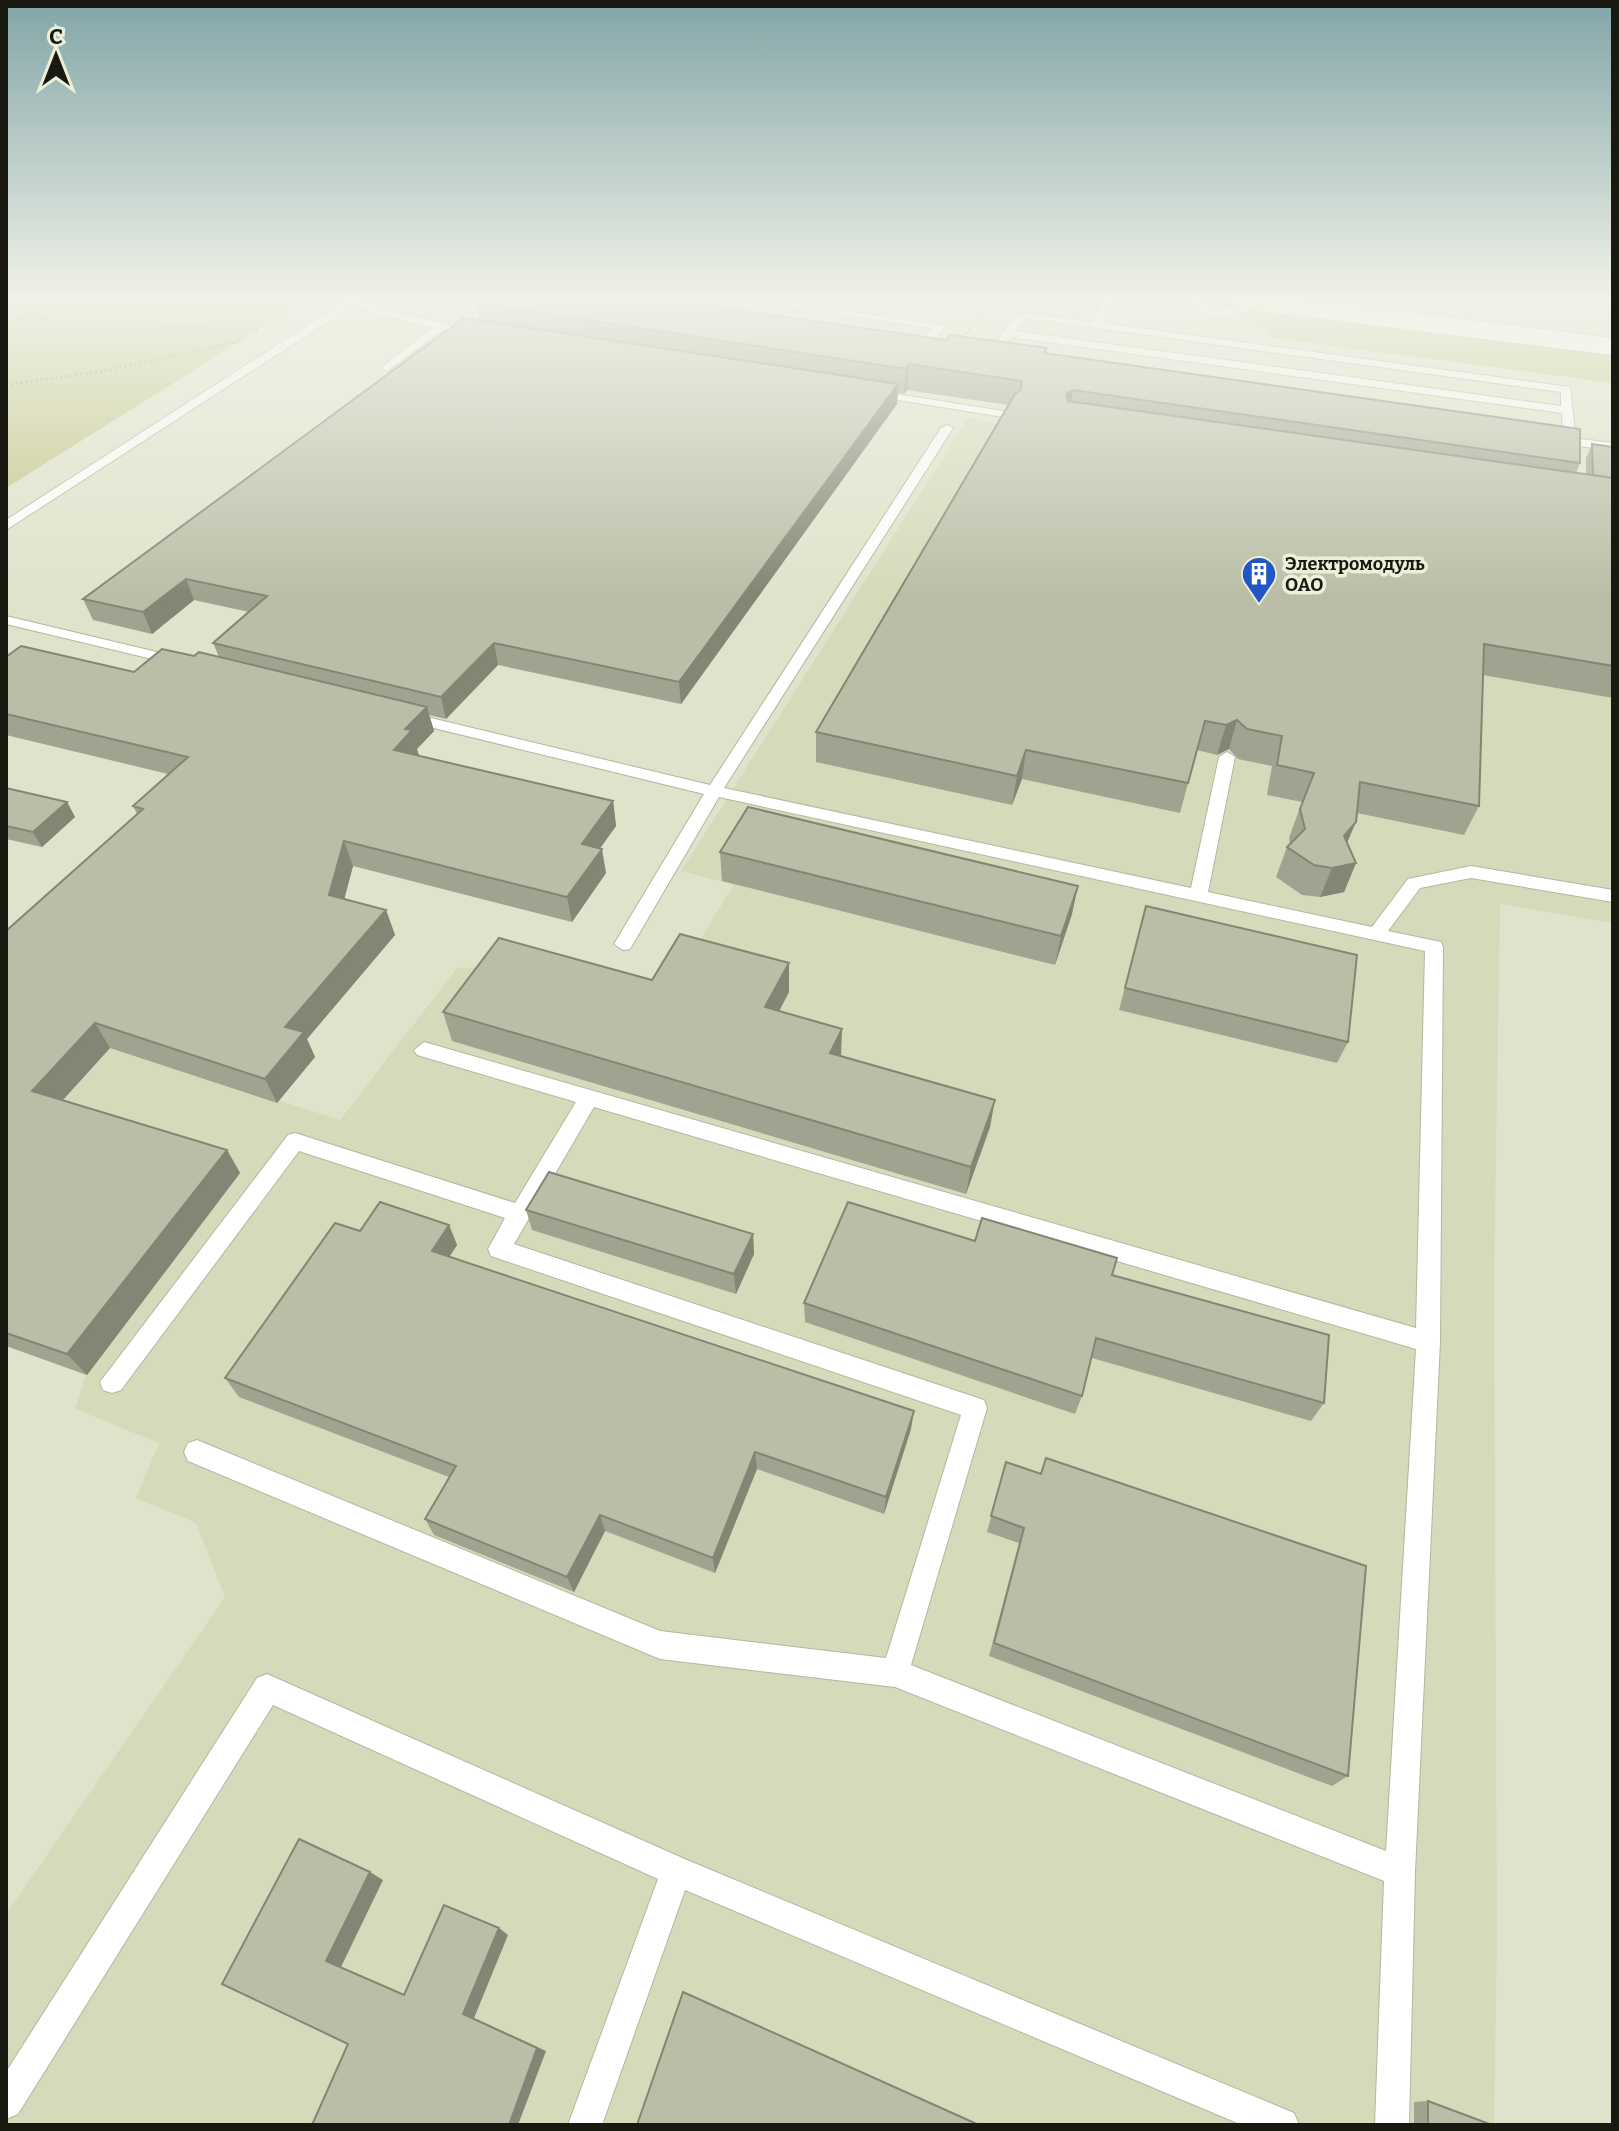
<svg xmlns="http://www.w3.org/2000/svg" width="1619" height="2131" font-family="Bitter,serif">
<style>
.built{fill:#d6daba}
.green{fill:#c1c687}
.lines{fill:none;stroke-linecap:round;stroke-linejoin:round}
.service-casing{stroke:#b4b69f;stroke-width:2}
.secondary-casing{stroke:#b4b69f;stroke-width:2}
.path{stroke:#979986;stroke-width:3;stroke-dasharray:2 3;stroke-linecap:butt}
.service{fill:#fff;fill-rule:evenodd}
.secondary{fill:#fff;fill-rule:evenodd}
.wall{fill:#a1a390}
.shaded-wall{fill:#838575}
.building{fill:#bbbea7;stroke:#838575;stroke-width:2}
.labels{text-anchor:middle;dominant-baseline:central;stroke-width:7;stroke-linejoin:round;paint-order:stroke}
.far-poi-label{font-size:18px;font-weight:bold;fill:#191911;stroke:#edf0d8;text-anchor:start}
</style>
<rect width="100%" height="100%" fill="#e0e3cb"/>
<path class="built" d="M 1447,296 L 1613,296 L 1613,315 Z
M 968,418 L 1613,536 L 1613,923 L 1500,904 L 1494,1283 L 1497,1936 L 1494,2125 L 6,2125 L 6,1914 L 225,1597 L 196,1523 L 136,1498 L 159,1443 L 75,1409 L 86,1375 L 6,1346 L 6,1013 L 340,1120 L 457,968 L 506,967 L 657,1008 L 734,885 L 681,871 Z"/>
<path class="green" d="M 6,296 L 312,296 L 6,488 Z
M 1236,307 L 1613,356 L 1613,383 L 1272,338 Z"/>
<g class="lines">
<defs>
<path id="service" d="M 353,296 L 365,296 L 361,299 L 378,308 L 481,332 L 476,335 L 443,330 L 387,371 L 382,368 L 383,366 L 433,328 L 370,312 L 355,304 L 6,530 L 6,520 Z
M 719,296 L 747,296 L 944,326 L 930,346 L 905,342 L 906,340 L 923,340 L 932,328 Z
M 1105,296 L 1115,296 L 1102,323 L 1570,387 L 1575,432 L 1581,439 L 1613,443 L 1613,451 L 1573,445 L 1563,433 L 1562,413 L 1011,337 L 1002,349 L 1012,351 L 1012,355 L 990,352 L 1017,313 L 1093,322 ZM 1024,318 L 1561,392 L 1561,406 L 1015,331 Z
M 1180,296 L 1191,296 L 1216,310 L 1251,304 L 1613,349 L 1613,355 L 1251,310 C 1223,319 1202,318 1180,296 Z
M 872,390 L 1009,412 L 1015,415 L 1009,418 L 868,395 L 868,391 Z
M 947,425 L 953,428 L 724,788 L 1191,888 L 1219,757 L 1227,752 L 1235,757 L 1208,892 L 1372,927 L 1408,879 L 1471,866 L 1613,890 L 1613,902 L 1471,878 L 1420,888 L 1388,931 L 1441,942 L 1443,947 L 1440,1342 L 1415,1872 L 1409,2125 L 1375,2125 L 1384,1881 L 895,1687 L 660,1659 L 188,1461 L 184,1452 L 188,1443 L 197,1440 L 660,1631 L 886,1658 L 961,1415 L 491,1256 L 488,1249 L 505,1218 L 299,1151 L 121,1390 L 112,1393 L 103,1390 L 100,1382 L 288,1135 L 295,1133 L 515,1203 L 576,1102 L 417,1055 L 414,1050 L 424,1042 L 1416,1328 L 1425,951 L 719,797 L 630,949 L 623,950 L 614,944 L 704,794 L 401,720 L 398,717 L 406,712 L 710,785 L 941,428 ZM 594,1107 L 1416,1349 L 1386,1851 L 911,1665 L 987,1408 L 984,1400 L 514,1244 Z
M 6,616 L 182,658 L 184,661 L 177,665 L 6,624 Z
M 267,1674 L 687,1860 L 1294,2113 L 1299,2125 L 1242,2125 L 685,1890 L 602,2125 L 568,2125 L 658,1879 L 273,1705 L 18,2114 L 6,2119 L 6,2072 L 257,1678 Z"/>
<path id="secondary" d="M 1213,296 L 1278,296 L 1613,338 L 1613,352 L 1224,303 Z"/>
</defs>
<use href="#service" class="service-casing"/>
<use href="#secondary" class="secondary-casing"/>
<path class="path" d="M 1480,299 L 1496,296
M 6,317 L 260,331
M 963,338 L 992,296
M 6,385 L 104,371 L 241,341"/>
<use href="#service" class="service"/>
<use href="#secondary" class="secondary"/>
</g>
<path class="wall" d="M 476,303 L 1047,348 L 1047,354 L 1580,463 L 1576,473 L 1586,474 L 1586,458 L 1592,444 L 1613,447 L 1613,698 L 1483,675 L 1479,806 L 1464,835 L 1357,813 L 1356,822 L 1347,843 L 1356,863 L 1344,892 L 1320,897 L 1302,895 L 1276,877 L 1287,847 L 1290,844 L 1289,838 L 1302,802 L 1267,795 L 1272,766 L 1238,759 L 1229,749 L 1217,755 L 1197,750 L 1180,813 L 1022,779 L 1012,805 L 816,762 L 816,732 L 1008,405 L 907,390 L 904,394 L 898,393 L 897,404 L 681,704 L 498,665 L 446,719 L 429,715 L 434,731 L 417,749 L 418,756 L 613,801 L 616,826 L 600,848 L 606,873 L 572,922 L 353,866 L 344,899 L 386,910 L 395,935 L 307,1039 L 315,1057 L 277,1103 L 110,1048 L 63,1100 L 227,1150 L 240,1173 L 87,1375 L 6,1346 L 6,931 L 137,814 L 133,806 L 168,774 L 6,735 L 6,657 L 134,672 L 194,656 L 219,657 L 213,643 L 249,612 L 194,600 L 152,634 L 93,620 L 83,599 L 479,321 Z
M 6,788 L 67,802 L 75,817 L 42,847 L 6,839 Z
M 720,852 L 1072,914 L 1055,965 L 722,881 Z
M 1146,906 L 1348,1042 L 1337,1063 L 1119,1010 Z
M 652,980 L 789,992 L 779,1011 L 841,1056 L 990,1127 L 966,1194 L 452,1041 L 443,1012 Z
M 526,1210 L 753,1234 L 754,1254 L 736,1294 L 532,1230 Z
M 449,1225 L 457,1245 L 449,1257 L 911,1429 L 884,1514 L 757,1469 L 715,1573 L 605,1531 L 574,1592 L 434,1535 L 425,1519 L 449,1477 L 239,1397 L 225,1378 L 360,1231 Z
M 975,1241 L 1112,1275 L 1324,1403 L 1311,1421 L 1092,1358 L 1082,1396 L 1075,1414 L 805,1322 L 804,1303 Z
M 1046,1458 L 1348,1776 L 1332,1786 L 989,1656 L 1019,1543 L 987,1532 L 1006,1462 L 1040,1474 Z
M 1428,2101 L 1492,2125 L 1414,2125 L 1414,2102 Z"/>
<path class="shaded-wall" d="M 909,364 L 907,390 L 904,394 L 906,369 Z
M 898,384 L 897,404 L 681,704 L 679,682 Z
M 1073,390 L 1069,416 L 1066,394 Z
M 186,579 L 194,600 L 152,634 L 143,612 Z
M 494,643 L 498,665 L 446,719 L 441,697 Z
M 427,707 L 434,731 L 417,749 L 419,755 L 401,775 L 394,750 L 405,729 Z
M 1237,720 L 1229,749 L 1217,755 L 1226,725 Z
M 1026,750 L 1022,779 L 1012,805 L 1017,776 Z
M 613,801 L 616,826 L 586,868 L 582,844 Z
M 67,802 L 75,817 L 42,847 L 33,832 Z
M 1356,822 L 1343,851 L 1344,836 Z
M 344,841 L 353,866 L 339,919 L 329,895 Z
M 602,849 L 606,873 L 572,922 L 567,897 Z
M 1356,863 L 1344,892 L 1320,897 L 1332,868 Z
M 1078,886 L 1072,914 L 1055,965 L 1061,936 Z
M 386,910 L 395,935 L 307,1039 L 315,1057 L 277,1103 L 265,1079 L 285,1027 Z
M 789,963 L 789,992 L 766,1036 L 765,1007 Z
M 95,1023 L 110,1048 L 49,1115 L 32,1091 Z
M 842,1029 L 841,1057 L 830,1053 Z
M 995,1100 L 990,1127 L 966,1194 L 971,1167 Z
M 227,1150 L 240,1173 L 87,1375 L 67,1354 Z
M 449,1225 L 457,1245 L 440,1271 L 432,1251 Z
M 753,1234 L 754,1254 L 736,1294 L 734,1274 Z
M 914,1411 L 911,1429 L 884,1514 L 886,1497 Z
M 755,1452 L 757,1469 L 715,1573 L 713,1558 Z
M 600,1515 L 605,1531 L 574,1592 L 567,1577 Z
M 370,1872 L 383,1880 L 341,1967 L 417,1999 L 326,1961 Z
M 499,1928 L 508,1935 L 474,2018 L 546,2051 L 518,2125 L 509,2125 L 463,2014 Z"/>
<path class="building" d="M 485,296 L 637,296 L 946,340 L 950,335 L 1047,348 L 1044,353 L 1580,429 L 1580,463 L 1073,390 L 1066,394 L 1068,401 L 1613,478 L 1613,666 L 1484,644 L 1479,806 L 1360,782 L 1356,822 L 1344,836 L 1356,863 L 1332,868 L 1314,865 L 1287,847 L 1305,829 L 1300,809 L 1314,773 L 1277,765 L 1282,736 L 1247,729 L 1237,720 L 1226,725 L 1205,721 L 1188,783 L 1026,750 L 1017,776 L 816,732 L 1015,394 L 1021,390 L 1022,381 L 909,364 L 906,369 L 476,303 Z
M 464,318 L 898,384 L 679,682 L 494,643 L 441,697 L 213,643 L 267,596 L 186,579 L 143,612 L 83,599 Z
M 1592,444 L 1613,447 L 1613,478 L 1593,475 Z
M 21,646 L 134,672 L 162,649 L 194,656 L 199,652 L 427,707 L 405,729 L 412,730 L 394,750 L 613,801 L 582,844 L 602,849 L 567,897 L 344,841 L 329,895 L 386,910 L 285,1027 L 304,1032 L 265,1079 L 95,1023 L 32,1091 L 227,1150 L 67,1354 L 6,1333 L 6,931 L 143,809 L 133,806 L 188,757 L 6,714 L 6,657 Z
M 6,788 L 67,802 L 33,832 L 6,826 Z
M 748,807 L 1078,886 L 1061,936 L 720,852 Z
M 1146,906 L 1357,955 L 1348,1042 L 1125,988 Z
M 680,934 L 789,963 L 765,1007 L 842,1029 L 830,1053 L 995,1100 L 971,1167 L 443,1012 L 499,938 L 652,980 Z
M 549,1172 L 753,1234 L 734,1274 L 526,1210 Z
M 380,1202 L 449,1225 L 432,1251 L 914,1411 L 886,1497 L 755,1452 L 713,1558 L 600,1515 L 567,1577 L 425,1519 L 456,1466 L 225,1378 L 335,1223 L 360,1231 Z
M 848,1202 L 975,1241 L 982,1218 L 1117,1258 L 1112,1275 L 1329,1335 L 1324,1403 L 1096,1338 L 1082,1396 L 804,1303 Z
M 1046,1458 L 1366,1566 L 1348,1776 L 994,1643 L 1024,1528 L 991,1516 L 1006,1462 L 1041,1474 Z
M 299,1839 L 370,1872 L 326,1961 L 404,1995 L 444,1905 L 499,1928 L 463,2014 L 537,2048 L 509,2125 L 312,2125 L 348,2044 L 222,1984 Z
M 683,1992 L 979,2125 L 637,2125 Z
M 1428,2101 L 1492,2125 L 1428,2125 Z"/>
<linearGradient id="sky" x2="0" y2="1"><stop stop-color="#82a5a7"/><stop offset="0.5" stop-color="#f1f2e8"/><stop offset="1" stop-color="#f1f2e8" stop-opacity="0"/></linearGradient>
<rect width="1619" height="595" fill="url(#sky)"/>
<defs>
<symbol id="building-pin" viewBox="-11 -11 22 30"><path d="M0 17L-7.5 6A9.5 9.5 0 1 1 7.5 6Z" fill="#2157c4" stroke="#edf0d8"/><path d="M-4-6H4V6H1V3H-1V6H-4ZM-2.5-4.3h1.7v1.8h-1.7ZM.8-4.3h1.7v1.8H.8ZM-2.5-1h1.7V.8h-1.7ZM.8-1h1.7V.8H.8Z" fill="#fff"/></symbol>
</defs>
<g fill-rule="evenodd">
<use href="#building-pin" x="1239" y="554" width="40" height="54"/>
</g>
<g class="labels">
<g class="far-poi-label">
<text x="1285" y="564">Электромодуль<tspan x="1285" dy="21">ОАО</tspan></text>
</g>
</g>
<rect width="1619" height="2131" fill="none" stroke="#191911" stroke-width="16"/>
<g transform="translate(56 56)" stroke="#edf0d8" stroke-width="6" paint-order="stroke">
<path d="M0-6L14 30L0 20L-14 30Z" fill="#191911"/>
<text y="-12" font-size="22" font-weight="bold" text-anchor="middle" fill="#191911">С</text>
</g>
</svg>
